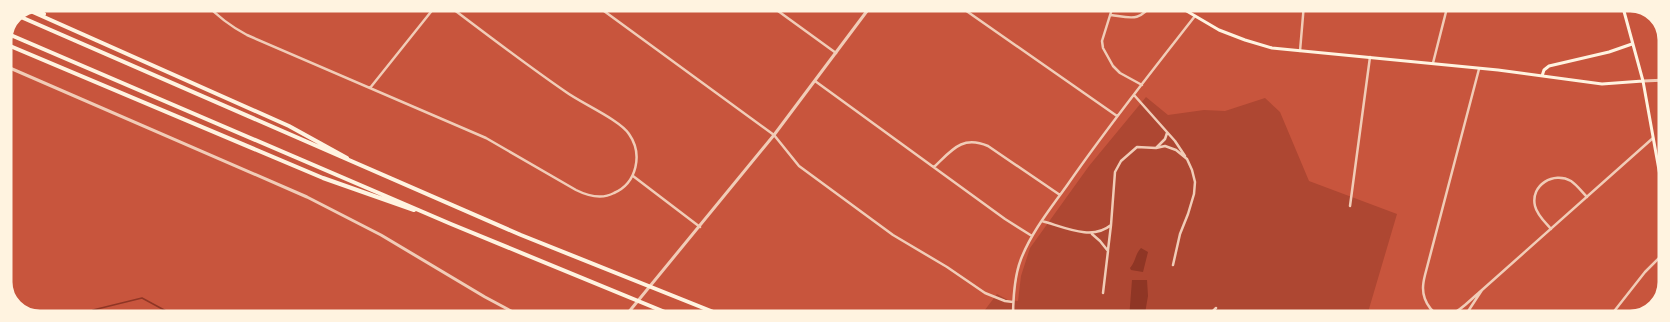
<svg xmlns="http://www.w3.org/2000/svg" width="1670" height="322" font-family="'Public Sans',sans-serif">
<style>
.green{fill:#ae4732}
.water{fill:#8f3625}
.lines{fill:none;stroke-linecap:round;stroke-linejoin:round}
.stream{stroke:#8f3625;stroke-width:1.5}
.minor{stroke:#f1ccb7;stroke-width:2.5}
.tertiary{stroke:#f1ccb7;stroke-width:3}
.secondary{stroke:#fff3e0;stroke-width:3}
.motorway{stroke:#fff3e0;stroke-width:4}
.rim{fill:none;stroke:#fff3e0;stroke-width:5}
</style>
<rect width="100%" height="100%" fill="#c8553d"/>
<path class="green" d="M 1146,97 L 1168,115 L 1204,110 L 1225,111 L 1265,98 L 1280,112 L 1309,181 L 1397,214 L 1366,319 L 978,319 L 997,294 L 1008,300 L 1018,301 L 1021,276 L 1030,248 L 1089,166 Z"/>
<path class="water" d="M 1141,248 L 1148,252 L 1143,272 L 1131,270 L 1130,268 C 1136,261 1135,254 1141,248 Z
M 1132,280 L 1147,280 L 1148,296 L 1144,319 L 1129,319 Z"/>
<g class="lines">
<path class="stream" d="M 6,292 L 37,318
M 82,318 L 93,310 L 142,298 L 179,318"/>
<path class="minor" d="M 205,3 C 218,17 230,26 247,35 L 486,138 L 576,190 C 588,196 601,200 614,193 C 637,183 643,154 629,134 C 620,120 581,103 566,92 C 525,64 485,33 445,3
M 593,3 L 774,135 L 799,166 L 893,235 L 947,267 L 985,293 L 1005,301 L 1013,302
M 767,3 L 836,53
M 955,3 L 1117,116
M 1109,3 L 1112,9 L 1102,41 L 1103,48 L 1113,66 L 1120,73 L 1142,85
M 1111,15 C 1132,18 1139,22 1153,3
M 1300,51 L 1304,4
M 1433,63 L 1448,4
M 1479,69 L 1425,275 C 1424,279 1423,284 1423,288 C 1423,301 1434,321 1450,315 C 1461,311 1472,298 1482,290
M 815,81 L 1005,219 L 1032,236
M 370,88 L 438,3
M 1134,95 L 1175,141 L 1185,156
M 1156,148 L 1165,139 L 1167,133
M 934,167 C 952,150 962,135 988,146 L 1060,195
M 633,176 L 700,227
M 1350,206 L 1370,57
M 1042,221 C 1064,227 1092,241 1111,225 L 1115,172 L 1121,161 L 1137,147 L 1156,148 L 1165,146 L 1176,150 L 1187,159 L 1192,170 L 1195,182 L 1194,194 L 1188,214 L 1180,234 L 1173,265
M 1551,229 C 1545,222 1537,215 1535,206 C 1530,185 1554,171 1571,181 C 1577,185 1582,192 1587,197
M 1092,234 L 1100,241 L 1108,251 L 1103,293
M 1108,250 L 1111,225
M 1013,319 C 1013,299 1014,277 1021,259 C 1032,231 1051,208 1068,184 C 1108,126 1152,71 1195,16
M 1205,319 L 1216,308
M 1463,319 L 1482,290 L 1653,138
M 1608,319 L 1645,272 L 1666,251"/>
<path class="tertiary" d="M 3,65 L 307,197 L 381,235 L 485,297 L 526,319
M 1643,81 L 1667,80
M 623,319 L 774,135 L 873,3"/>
<path class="secondary" d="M 1173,3 L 1219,30 L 1245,40 L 1272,48 L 1498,70 L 1602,84 L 1643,81
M 1622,4 L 1643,81 L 1666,209
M 1542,76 L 1544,70 L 1549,66 L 1609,52 L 1632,44"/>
<path class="motorway" d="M 31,7 L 44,14
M 26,9 L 289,126 L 347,158
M 14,14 L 521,235 L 731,319
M 6,33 L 451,224 L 682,319
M 3,43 L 323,178 L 414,210"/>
</g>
<path d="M0 0H1670V322H0ZM40 10H1630A30 30 0 0 1 1660 40V282A30 30 0 0 1 1630 312H40A30 30 0 0 1 10 282V40A30 30 0 0 1 40 10Z" fill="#fff3e0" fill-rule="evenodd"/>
<path class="rim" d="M40 10H1630A30 30 0 0 1 1660 40V282A30 30 0 0 1 1630 312H40A30 30 0 0 1 10 282V40A30 30 0 0 1 40 10Z"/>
</svg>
